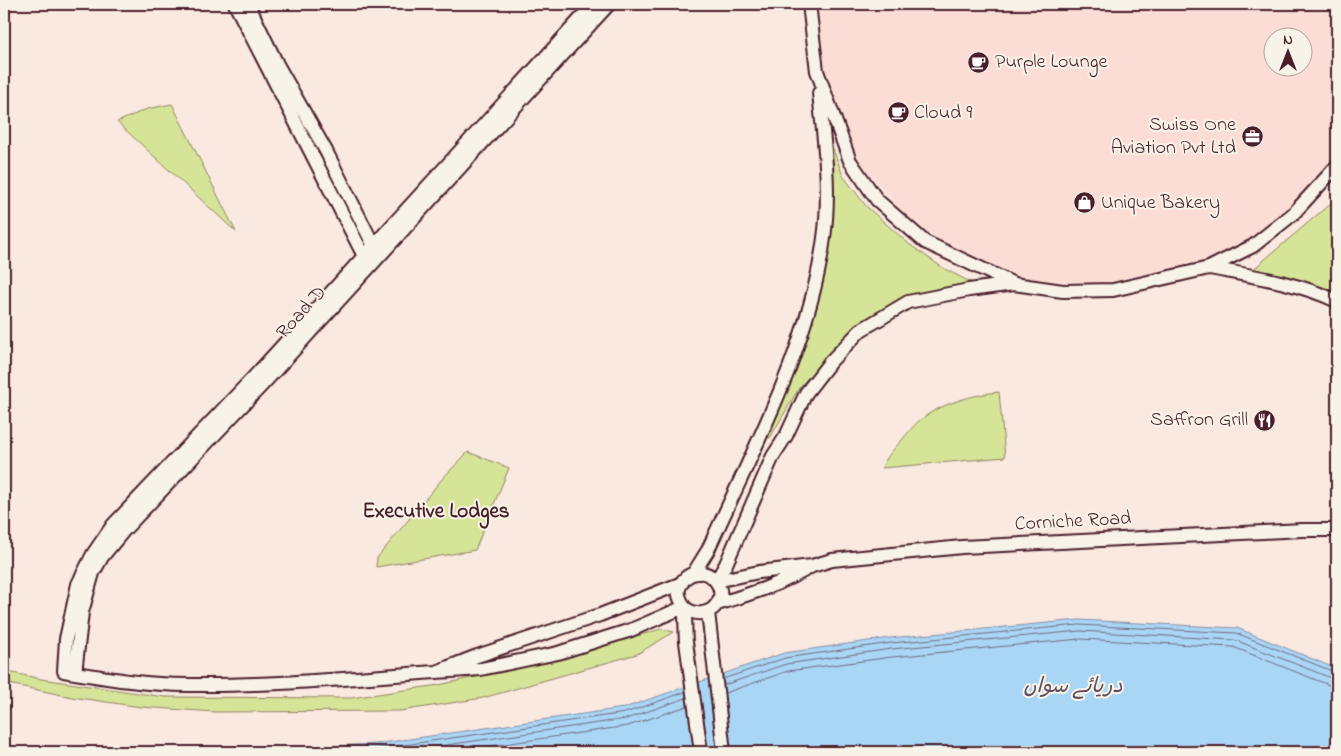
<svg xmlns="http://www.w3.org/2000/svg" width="1341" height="756" font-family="'Indie Flower','Playpen Sans Arabic',sans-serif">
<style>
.built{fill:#fbddd6;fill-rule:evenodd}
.green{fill:#d6e498;stroke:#908262}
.water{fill:#aad6f6;stroke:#848da5}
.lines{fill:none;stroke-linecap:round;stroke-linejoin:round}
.shore{stroke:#70687c;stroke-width:1}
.stream{stroke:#848da5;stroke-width:3}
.secondary-casing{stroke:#4a1f2b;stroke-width:16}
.secondary{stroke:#f7f3e8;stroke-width:12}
.labels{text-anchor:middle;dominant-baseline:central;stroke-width:4;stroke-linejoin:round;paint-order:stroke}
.poi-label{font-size:20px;fill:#4a1f2b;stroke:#f7f3e8;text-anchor:start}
.street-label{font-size:20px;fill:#4a1f2b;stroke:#f7f3e8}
.neighbourhood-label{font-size:21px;font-weight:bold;fill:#4a1f2b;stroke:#f7f3e8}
.water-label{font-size:21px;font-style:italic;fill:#624d5e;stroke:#f7f3e8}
</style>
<rect width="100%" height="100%" fill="#f9e9e0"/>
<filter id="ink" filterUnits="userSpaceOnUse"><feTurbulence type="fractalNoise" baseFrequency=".02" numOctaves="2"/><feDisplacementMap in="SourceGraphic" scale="10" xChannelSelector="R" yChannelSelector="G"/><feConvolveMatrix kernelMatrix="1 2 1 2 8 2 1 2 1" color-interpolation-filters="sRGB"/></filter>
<g filter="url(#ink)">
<path class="built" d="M 815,4 L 1337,4 L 1337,160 L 1293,208 L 1237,248 L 1208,264 L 1159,275 L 1102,284 L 1020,278 L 967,255 L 922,229 L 899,207 L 859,161 L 838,112 L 825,73 ZM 1274,38 L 1304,38 L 1304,68 L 1274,68 Z"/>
<path class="green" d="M 172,104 L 236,232 L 117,122 L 147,109 Z
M 832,146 L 843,176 L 867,207 L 909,244 L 943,268 L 974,284 L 893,306 L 843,338 L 799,388 L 770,438 L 764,436 L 818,293 Z
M 1337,198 L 1337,297 L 1250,272 Z
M 999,392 L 1005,457 L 882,468 C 886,457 894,449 902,440 C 908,433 913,426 920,420 C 939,404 975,394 999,392 Z
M 468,452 L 509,468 L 475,550 L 376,567 L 377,558 L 442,479 Z
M 661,629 L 674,632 L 637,654 L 483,698 L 400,711 L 215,712 L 141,707 L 72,697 L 4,683 L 4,671 L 41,679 L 165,697 L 351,698 L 439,685 L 562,658 Z"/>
<path class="water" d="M 1079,620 L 1237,628 L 1337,669 L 1337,752 L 208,752 L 375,744 L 624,708 L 784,653 L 890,638 Z"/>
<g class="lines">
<path class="shore" d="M 723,679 L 785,658 L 891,643 L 1079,625 L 1236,633 L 1337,673
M 724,685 L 786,664 L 891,649 L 1080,631 L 1235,640 L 1331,678 L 1337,679
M 725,693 L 788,671 L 892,657 L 1080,639 L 1233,647 L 1329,685 L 1337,687
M 312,752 L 376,749 L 625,713 L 685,692
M 398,752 L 626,719 L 686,698
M 449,752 L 628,726 L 687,706"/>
<path class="stream" d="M 1337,195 L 1337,217"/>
<defs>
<path id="secondary" d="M 235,4 L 367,262
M 248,4 L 278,66 L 326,151 L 377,252
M 809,4 L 817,71 L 850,161 L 877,200 L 925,242 L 1014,284 L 1063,291 L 1113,290 L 1209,268 L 1253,246 L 1293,214 L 1337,166
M 1209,268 C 1252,276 1296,282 1337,301
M 812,566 L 832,560 L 962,547 L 1302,530 L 1337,530
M 693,574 L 708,550 C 753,449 809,349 824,238 C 831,189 824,141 819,93
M 716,581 L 726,564 L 773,456 L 786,436 L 806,393 L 830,362 L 861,330 L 908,302 L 969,290 L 1014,284
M 716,581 L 759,572 L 812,566 C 782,584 751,594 717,604
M 682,583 L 600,615 L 477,656 L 436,672 L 481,669 L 558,653 L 631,630 L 684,607
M 684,607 C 705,625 732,600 715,580 C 711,575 704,572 698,573 C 689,573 681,580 679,589 C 677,597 682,601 684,607 C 686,618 685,631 686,642 C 691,679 696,715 701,752
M 708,612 L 724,752
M 436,672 C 354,678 271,686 189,685 C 147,685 105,678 64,671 L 66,639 L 78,584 L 93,554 L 113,525 L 252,379 L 594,4
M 75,673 L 82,612 L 93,573 L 102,557 L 125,529 L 262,385 L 609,4"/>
</defs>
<use href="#secondary" class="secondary-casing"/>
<use href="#secondary" class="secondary"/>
</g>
</g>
<defs>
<symbol id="cafe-disc" viewBox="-11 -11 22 22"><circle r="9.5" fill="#4a1f2b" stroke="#f7f3e8"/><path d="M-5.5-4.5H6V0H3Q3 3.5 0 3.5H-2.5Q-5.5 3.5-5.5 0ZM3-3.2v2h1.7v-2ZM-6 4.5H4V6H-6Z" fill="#fff"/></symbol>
<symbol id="office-disc" viewBox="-11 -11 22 22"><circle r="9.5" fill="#4a1f2b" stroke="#f7f3e8"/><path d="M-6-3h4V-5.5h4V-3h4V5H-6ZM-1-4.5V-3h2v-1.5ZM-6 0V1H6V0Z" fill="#fff"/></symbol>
<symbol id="shop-disc" viewBox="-11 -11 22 22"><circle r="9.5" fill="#4a1f2b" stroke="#f7f3e8"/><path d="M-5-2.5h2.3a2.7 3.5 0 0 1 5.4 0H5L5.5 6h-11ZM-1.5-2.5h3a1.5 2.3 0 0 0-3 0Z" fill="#fff"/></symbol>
<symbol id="restaurant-disc" viewBox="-11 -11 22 22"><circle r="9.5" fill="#4a1f2b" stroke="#f7f3e8"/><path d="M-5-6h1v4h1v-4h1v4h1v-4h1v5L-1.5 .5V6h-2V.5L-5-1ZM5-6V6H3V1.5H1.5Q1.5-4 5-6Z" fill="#fff"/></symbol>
</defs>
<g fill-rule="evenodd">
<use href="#cafe-disc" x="966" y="50" width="25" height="25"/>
<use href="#cafe-disc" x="886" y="100" width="25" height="25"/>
<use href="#office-disc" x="1240" y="124" width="25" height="25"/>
<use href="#shop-disc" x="1072" y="190" width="25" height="25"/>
<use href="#restaurant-disc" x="1252" y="408" width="25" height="25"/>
</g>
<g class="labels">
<g class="poi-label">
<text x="995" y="62">Purple Lounge</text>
<text x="914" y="113">Cloud 9</text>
<text x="1236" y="125" text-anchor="end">Swiss One<tspan x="1236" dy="23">Aviation Pvt Ltd</tspan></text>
<text x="1101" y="203">Unique Bakery</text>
<text x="1248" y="420" text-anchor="end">Saffron Grill</text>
</g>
<g class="street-label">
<text transform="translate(302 313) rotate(-48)">Road D</text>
<text transform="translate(1073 522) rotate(-3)">Corniche Road</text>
</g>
<g class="neighbourhood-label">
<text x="436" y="512">Executive Lodges</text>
</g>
<g class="water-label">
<text x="1073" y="687">دریائے سواں</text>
</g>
</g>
<rect width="1341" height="756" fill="none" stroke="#f7f3e8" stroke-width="20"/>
<rect x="10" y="10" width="1321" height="736" fill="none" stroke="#4a1f2b" stroke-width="2" filter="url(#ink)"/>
<g transform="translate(1288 52)"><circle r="24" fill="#f7f3e8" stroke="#b29e9c"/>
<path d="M0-4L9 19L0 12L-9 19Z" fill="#4a1f2b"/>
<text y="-8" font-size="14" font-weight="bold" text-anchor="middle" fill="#4a1f2b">N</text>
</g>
</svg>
